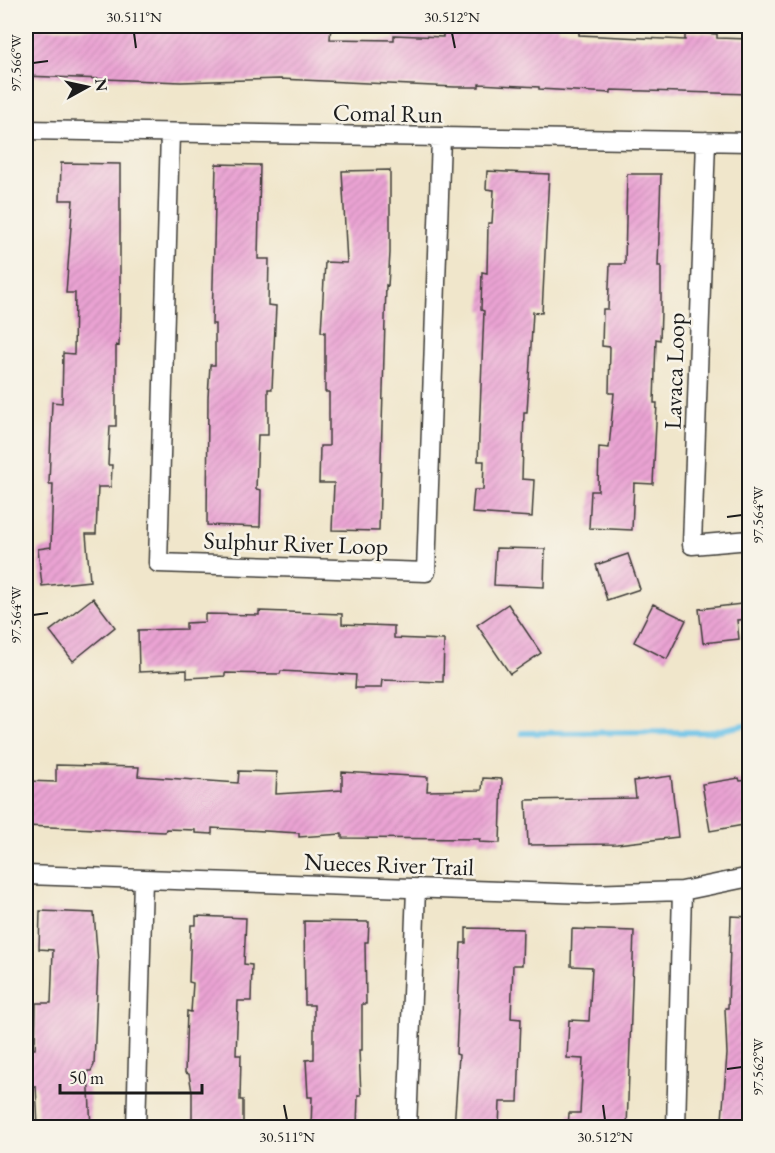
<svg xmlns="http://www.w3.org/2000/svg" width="775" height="1153" font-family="'EB Garamond',serif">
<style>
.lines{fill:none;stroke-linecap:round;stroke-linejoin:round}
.stream{stroke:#6bc2e8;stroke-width:6}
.building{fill:url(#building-hatch)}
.minor-casing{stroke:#3c3a36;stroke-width:21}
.minor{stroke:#fff;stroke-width:18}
.ticks{fill:none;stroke:#1c1c1c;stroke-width:2}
.labels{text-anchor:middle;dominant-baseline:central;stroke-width:5;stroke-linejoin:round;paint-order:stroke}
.street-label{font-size:24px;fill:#1c1c1c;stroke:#f7f3e8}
.neatline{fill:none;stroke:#1c1c1c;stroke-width:2}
.ticks-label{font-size:15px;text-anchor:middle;fill:#1c1c1c}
</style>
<defs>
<pattern id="building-hatch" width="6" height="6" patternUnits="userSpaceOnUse" patternTransform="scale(1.5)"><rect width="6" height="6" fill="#eaa3d3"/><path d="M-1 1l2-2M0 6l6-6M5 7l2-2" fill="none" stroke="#c88cb5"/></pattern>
</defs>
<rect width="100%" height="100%" fill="#f7f3e8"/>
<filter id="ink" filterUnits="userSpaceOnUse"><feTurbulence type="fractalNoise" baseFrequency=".0167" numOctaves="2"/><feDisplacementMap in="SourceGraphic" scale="12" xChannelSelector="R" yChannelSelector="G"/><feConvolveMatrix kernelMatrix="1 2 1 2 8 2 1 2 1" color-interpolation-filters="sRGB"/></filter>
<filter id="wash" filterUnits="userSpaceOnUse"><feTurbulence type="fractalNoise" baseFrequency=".008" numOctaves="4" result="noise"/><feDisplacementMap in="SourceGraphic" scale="24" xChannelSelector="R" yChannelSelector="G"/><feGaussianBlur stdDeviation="1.35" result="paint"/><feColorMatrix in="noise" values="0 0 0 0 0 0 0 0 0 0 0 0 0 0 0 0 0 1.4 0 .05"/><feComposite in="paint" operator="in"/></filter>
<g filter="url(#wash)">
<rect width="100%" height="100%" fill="#f0e6cb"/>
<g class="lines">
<path class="stream" d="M 522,733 L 710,732 L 750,724"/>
</g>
<g id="blocks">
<path class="building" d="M 94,26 L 293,28 L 294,26 L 331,26 L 330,39 L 394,40 L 394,35 L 443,37 L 443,29 L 495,30 L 495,26 L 559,26 L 558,29 L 579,31 L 579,35 L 685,40 L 685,32 L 717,34 L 717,38 L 750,39 L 750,94 L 611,90 L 611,93 L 539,89 L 539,87 L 479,84 L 479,87 L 455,87 L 280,79 L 181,82 L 26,76 L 26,29 L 94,28 Z
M 61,163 L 120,164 L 120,308 L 119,346 L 116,345 L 116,426 L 110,426 L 108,465 L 112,465 L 111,487 L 98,487 L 96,534 L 86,534 L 90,581 L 42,586 L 38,549 L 51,547 L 53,484 L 49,484 L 52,402 L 62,403 L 63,353 L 74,354 L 75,293 L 66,293 L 73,200 L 60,200 Z
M 216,164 L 260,165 L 258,259 L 269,259 L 268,305 L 276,306 L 272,389 L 268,389 L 268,435 L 258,435 L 256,489 L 261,490 L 260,527 L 207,525 L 208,397 L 210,365 L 215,365 L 215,324 L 212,324 Z
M 390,170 L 390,253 L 388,286 L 386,285 L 379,531 L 332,530 L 334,483 L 319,483 L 320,446 L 329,446 L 329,392 L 325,392 L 325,332 L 321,332 L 325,262 L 347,263 L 342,171 Z
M 487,171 L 549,174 L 542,313 L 533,312 L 527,412 L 524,412 L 522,479 L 534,480 L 532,517 L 472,513 L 474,490 L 483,490 L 484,461 L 478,461 L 484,311 L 481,310 L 482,272 L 487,273 L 488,223 L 492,223 L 494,190 L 486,189 Z
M 627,174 L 661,174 L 658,266 L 661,266 L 661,312 L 660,340 L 656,339 L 654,403 L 657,403 L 653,484 L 634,483 L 632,530 L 589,528 L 591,491 L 598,491 L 599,447 L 609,448 L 614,393 L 609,393 L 610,347 L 602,346 L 603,309 L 608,309 L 610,264 L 625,264 Z
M 496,548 L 545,549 L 544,587 L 494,585 Z
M 628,554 L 640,589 L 607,600 L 596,565 Z
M 93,598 L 115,627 L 73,661 L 50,631 Z
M 750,603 L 750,619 L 737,620 L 739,639 L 703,643 L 699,609 Z
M 508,604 L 541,653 L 510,674 L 477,625 Z
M 653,604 L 686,620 L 667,659 L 634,642 Z
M 259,611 L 342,614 L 342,624 L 394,626 L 394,638 L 444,640 L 443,682 L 382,680 L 381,688 L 355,688 L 356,675 L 281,671 L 280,674 L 225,673 L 225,676 L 187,678 L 187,670 L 139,672 L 138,630 L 186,629 L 186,623 L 205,622 L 205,614 L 259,615 Z
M 56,765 L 139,767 L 138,776 L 238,783 L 239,771 L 277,772 L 276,794 L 342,790 L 342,772 L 428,777 L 427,791 L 482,790 L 483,778 L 502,779 L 500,843 L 479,842 L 480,839 L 342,838 L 342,834 L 299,837 L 299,833 L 212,828 L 212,834 L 195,833 L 195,830 L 166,829 L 165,832 L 26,826 L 26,781 L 56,782 Z
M 671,776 L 678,837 L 617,844 L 528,845 L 526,800 L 636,798 L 634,781 Z
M 739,778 L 740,781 L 750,780 L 749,824 L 710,831 L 702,784 Z
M 40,911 L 94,913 L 98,963 L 94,1065 L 91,1071 L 88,1071 L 91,1128 L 38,1128 L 36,1086 L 29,1086 L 30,1049 L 35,1049 L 36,1003 L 51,1003 L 53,950 L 39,949 Z
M 196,916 L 246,918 L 244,964 L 252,965 L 251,1001 L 238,1001 L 236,1055 L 241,1055 L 240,1100 L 243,1100 L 243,1128 L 192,1128 L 192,1092 L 189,1074 L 185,1073 L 187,1011 L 191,1012 L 193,983 L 189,982 L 191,925 L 196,925 Z
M 731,916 L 750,917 L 750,1128 L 727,1128 L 727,1120 L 722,1120 L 727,1054 L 725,1008 L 728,1008 Z
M 304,921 L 369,922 L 368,942 L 365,942 L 366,1004 L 362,1004 L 362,1050 L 359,1050 L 361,1095 L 358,1095 L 357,1128 L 311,1128 L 312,1097 L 308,1097 L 306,1060 L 314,1059 L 314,1005 L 305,1005 Z
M 466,928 L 523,929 L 522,965 L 513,965 L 511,1018 L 521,1019 L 518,1102 L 500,1102 L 499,1128 L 454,1128 L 459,1055 L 456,1054 L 461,943 L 466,943 Z
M 572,929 L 634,931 L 627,1128 L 568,1128 L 569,1113 L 580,1113 L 583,1059 L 567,1058 L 569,1020 L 589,1021 L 592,967 L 571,966 Z"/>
</g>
</g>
<g filter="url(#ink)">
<use href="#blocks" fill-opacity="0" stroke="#3c3a36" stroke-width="1.5"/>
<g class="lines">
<defs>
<path id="minor" d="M 26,130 L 750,142
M 170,133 L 158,563 L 426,572 L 441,138
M 706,141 L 692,545 L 750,540
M 26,875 L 587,894 L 682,891 L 750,877
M 136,1128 L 143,880
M 407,1128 L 416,889
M 676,1128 L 682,891"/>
</defs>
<use href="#minor" class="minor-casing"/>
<use href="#minor" class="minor"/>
</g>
</g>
<path class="ticks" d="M 134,33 L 136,48M 452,33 L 455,48M 33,63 L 48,61M 727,517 L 742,515M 33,615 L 48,613M 727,1069 L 742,1067M 284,1105 L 287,1120M 603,1105 L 605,1120"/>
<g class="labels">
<g class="street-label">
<text transform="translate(388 113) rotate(1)">Comal Run</text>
<text transform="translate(674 371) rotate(-88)">Lavaca Loop</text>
<text transform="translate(296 543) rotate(2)">Sulphur River Loop</text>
<text transform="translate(389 864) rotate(2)">Nueces River Trail</text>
</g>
</g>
<rect width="775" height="1153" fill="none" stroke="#f7f3e8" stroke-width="66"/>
<g transform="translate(87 87) rotate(82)" stroke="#f7f3e8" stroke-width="4.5" paint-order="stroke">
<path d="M0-4.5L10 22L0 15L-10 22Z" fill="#1c1c1c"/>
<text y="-9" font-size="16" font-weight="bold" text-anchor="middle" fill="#1c1c1c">N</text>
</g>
<path d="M60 1084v9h142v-9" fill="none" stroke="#1c1c1c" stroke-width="3"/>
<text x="69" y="1084" font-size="18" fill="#1c1c1c" stroke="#f7f3e8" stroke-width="4.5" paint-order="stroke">50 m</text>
<rect x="33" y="33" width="709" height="1087" class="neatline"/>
<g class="ticks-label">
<text x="134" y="22">30.511°N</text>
<text x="452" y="22">30.512°N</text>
<text transform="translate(16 63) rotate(-90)" y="5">97.566°W</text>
<text transform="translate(758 515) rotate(-90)" y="5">97.564°W</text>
<text transform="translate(16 615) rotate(-90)" y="5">97.564°W</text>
<text transform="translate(758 1067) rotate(-90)" y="5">97.562°W</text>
<text x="287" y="1142">30.511°N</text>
<text x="605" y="1142">30.512°N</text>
</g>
</svg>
